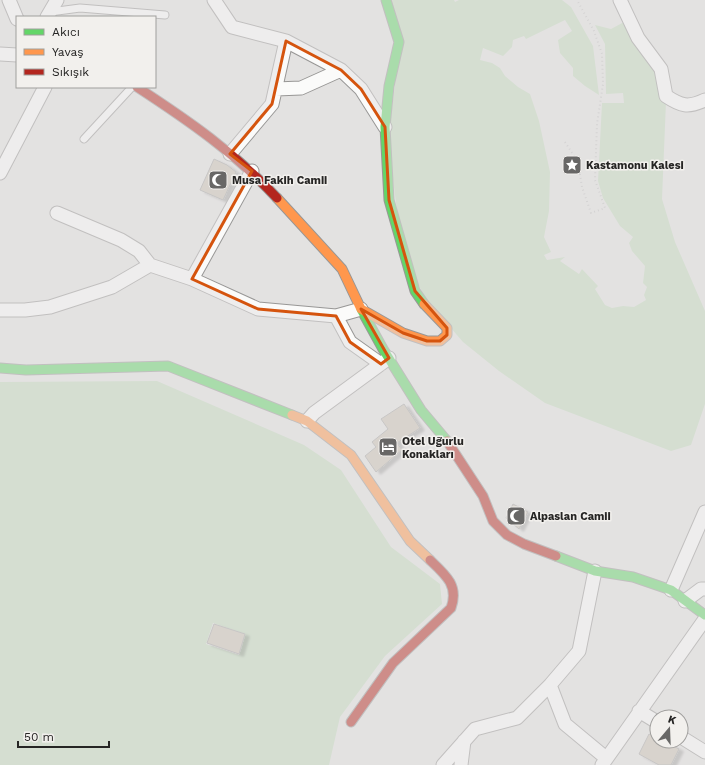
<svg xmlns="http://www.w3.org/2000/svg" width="705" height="765" font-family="'Work Sans',sans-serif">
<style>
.green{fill:#c3dabd;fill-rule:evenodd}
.building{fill:#cac2b3;stroke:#a5a4a3;filter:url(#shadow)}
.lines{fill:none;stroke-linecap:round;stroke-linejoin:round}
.lane-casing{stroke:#989796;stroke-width:9}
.street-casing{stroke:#989796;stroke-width:15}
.fast-casing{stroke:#989796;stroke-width:11}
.slow-casing{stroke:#989796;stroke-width:11}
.jam-casing{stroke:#989796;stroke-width:11}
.path{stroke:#c1c1c0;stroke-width:2;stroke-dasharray:1 3;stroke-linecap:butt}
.lane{stroke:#fbfbfa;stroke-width:7}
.street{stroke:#fbfbfa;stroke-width:13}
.fast{stroke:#63d668;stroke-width:9}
.slow{stroke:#ff974d;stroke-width:9}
.jam{stroke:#b3261e;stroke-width:9}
.marked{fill:none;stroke:#d5540e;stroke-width:3;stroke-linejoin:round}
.labels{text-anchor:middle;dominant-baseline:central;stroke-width:3;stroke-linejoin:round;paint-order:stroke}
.poi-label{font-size:11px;font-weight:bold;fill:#262524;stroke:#f2f0ed;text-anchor:start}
</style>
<defs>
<filter id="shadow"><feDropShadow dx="4.5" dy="2.5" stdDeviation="1" flood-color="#0004"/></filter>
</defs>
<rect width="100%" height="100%" fill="#e3e2e1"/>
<path class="green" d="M 389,0 L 454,0 L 455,2 L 459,0 L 562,0 L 571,7 L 593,46 L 599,95 L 585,86 L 573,76 L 573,68 L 560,53 L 558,40 L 572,31 L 565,20 L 526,39 L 524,36 L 513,40 L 512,47 L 503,56 L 483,48 L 480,60 L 492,63 L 500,68 L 505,76 L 518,87 L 530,94 L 539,121 L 550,172 L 549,211 L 544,237 L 551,252 L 544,255 L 547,260 L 565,257 L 560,261 L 579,274 L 582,269 L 598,286 L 595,289 L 605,305 L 612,308 L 623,306 L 634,307 L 646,300 L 644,295 L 647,287 L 643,283 L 645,266 L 632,251 L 629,243 L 633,237 L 620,226 L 603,198 L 598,181 L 602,103 L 624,103 L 623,93 L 606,94 L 605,44 L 595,25 L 611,29 L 624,22 L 658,72 L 666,102 L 662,199 L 675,242 L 705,311 L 705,404 L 691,445 L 671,451 L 545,403 L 499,371 L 463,342 L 425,298 L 402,250 L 388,140 L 399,53 Z
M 157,381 L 304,445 L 341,470 L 391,547 L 440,584 L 442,604 L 385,656 L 340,717 L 329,765 L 0,765 L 0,382 ZM 213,623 L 245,634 L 239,655 L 206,644 Z"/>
<path class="building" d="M 214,159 L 227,165 L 236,172 L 223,200 L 200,190 Z
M 404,404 L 420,428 L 397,443 L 402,450 L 376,472 L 365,456 L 376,447 L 372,442 L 388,429 L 381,419 Z
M 513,504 L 528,512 L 519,529 L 506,518 Z
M 214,624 L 245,634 L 239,654 L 207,643 Z
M 649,734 L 657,738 L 657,741 L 663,741 L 679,749 L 671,765 L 659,765 L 639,754 Z"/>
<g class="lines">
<defs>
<path id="lane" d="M 50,12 L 80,8 L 165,15
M 84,139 L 132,87"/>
<path id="street" d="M 9,0 L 17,19
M 214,0 L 232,27 L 286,41 L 341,70 L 361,89 L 385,127
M 620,0 L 638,38 L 661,69 L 666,96 C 681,106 688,108 705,100
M 47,17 L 57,0
M 0,54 L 17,55
M 276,89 L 301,88 L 341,70
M 230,154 L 272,104 L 286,41
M 0,173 L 45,87
M 57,213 L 121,240 L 139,251 L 150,265 L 192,279 L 258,309 L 336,316 L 361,309
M 192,279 L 252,171
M 0,310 L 25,310 L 50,307 L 112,287 L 150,265
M 336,316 L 350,342 L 381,364
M 307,421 L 314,413 L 389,358
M 671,590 L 705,512
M 685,601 L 701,589 L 705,589
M 550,685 L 565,724 L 606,758
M 639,711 L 657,722
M 681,737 L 705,752
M 443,765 L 475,729 L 517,718 L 550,685 L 579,651 L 595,571
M 461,765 L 464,741
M 602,765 L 705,619"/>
<path id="fast" d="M 386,0 L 399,42 L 389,86 L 385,127 L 389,200 L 415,291 L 424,304
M 361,309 L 383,349 L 421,410 L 447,441
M 0,368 L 26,370 L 168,366 L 292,415
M 556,556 L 595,571 L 633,577 L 671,590 L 705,615"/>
<path id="slow" d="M 277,198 L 342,269 L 361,309 L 403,333 L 427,341 L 440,341 L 447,335 L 447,328 L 424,304
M 292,415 L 307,421 L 351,455 L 410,541 L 430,560"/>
<path id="jam" d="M 137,87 C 189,121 234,152 277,198
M 447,441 L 483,496 L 493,521 L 507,535 L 524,544 L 556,556
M 351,722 L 393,663 L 451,608 C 459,586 446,575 430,560"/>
</defs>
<use href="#lane" class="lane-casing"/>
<use href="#street" class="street-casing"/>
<use href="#fast" class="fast-casing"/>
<use href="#slow" class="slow-casing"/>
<use href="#jam" class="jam-casing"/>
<path class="path" d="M 565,142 L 578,162 L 582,187 L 591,213 L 605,208 L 595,180 L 597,124 L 603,84 L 602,54 L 594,31 L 577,0"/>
<use href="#lane" class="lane"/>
<use href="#street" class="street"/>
<use href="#fast" class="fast"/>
<use href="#slow" class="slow"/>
<use href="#jam" class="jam"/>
</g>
<path d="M0 0H705V765H0ZM 286,41 L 341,70 L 361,89 L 385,127 L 389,200 L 415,291 L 447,328 L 447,335 L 440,341 L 427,341 L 403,333 L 361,309 L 389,358 L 381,364 L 350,342 L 336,316 L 258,309 L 192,279 L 252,171 L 230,154 L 272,104 Z" fill="#e3e2e1" fill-opacity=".55" fill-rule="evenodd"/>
<path class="marked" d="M 286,41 L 341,70 L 361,89 L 385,127 L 389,200 L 415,291 L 447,328 L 447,335 L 440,341 L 427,341 L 403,333 L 361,309 L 389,358 L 381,364 L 350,342 L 336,316 L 258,309 L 192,279 L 252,171 L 230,154 L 272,104 Z"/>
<defs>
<symbol id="sight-square" viewBox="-11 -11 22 22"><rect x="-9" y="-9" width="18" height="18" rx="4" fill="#686766" stroke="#f2f0ed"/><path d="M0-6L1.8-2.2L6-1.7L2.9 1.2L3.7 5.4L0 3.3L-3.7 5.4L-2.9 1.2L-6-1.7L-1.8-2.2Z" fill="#fff"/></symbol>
<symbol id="mosque-square" viewBox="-11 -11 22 22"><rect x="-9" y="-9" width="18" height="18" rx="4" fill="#686766" stroke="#f2f0ed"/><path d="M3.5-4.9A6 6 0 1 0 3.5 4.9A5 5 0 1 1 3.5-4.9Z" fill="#fff"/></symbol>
<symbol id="hotel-square" viewBox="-11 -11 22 22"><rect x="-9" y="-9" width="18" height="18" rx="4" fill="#686766" stroke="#f2f0ed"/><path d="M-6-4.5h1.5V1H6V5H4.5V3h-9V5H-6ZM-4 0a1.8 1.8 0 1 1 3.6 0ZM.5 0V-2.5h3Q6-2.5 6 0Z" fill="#fff"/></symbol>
</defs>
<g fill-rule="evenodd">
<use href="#sight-square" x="561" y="154" width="22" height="22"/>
<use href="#mosque-square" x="207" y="169" width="22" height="22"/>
<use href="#hotel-square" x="377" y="436" width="22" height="22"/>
<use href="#mosque-square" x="505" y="505" width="22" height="22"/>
</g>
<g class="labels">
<g class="poi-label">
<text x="586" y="165">Kastamonu Kalesi</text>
<text x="232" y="180">Musa Fakih Camii</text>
<text x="402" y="441">Otel Uğurlu<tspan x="402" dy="13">Konakları</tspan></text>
<text x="530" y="516">Alpaslan Camii</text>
</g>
</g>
<rect x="16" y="16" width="140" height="72" fill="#f2f0ed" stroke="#a09f9d"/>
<rect x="24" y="29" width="20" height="6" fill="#63d668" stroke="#a09f9d"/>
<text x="52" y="36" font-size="12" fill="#262524">Akıcı</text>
<rect x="24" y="49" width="20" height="6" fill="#ff974d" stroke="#a09f9d"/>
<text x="52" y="56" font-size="12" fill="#262524">Yavaş</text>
<rect x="24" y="69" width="20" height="6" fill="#b3261e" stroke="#a09f9d"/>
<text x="52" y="76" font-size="12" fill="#262524">Sıkışık</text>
<g transform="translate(669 729) rotate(19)"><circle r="19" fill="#f2f0ed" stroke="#a09f9d"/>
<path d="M0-3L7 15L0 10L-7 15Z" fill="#686766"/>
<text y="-6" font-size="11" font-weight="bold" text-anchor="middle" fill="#262524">K</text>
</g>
<path d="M18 741v6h91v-6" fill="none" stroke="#262524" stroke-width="2"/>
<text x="24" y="741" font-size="12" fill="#262524" stroke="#f2f0ed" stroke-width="3" paint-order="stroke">50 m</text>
</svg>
